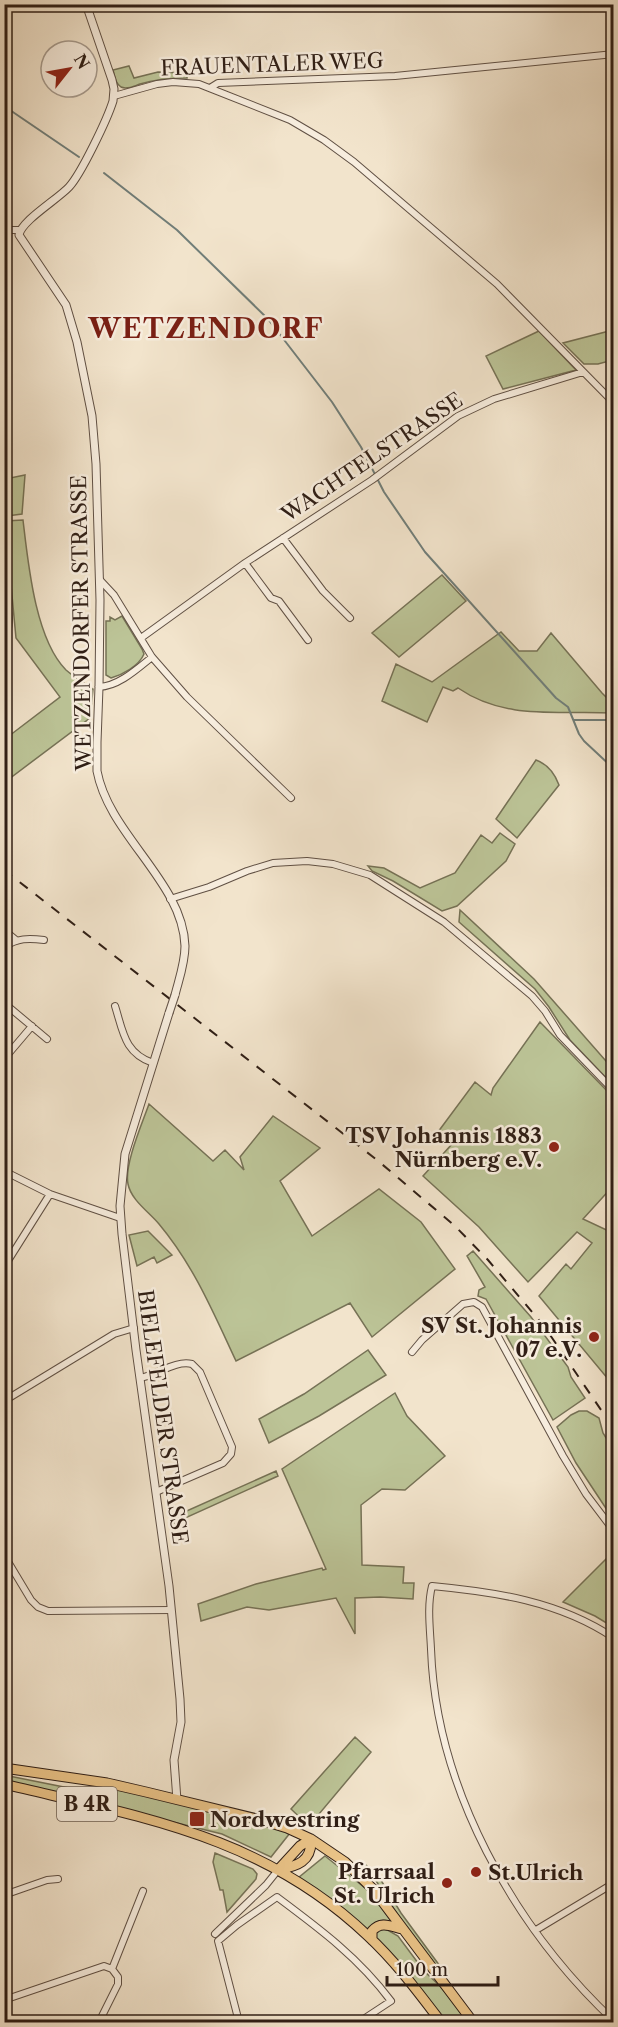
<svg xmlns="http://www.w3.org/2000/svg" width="618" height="2027" font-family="'Libre Caslon Text',serif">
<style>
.green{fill:#bcc497;stroke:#767256;stroke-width:1.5}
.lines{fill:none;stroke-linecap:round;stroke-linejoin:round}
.stream{stroke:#717e79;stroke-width:2}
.minor-casing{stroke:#605044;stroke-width:8}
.tertiary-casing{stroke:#605044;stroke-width:9}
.primary-casing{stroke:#301f16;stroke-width:11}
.minor{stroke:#f7edde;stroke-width:6}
.tertiary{stroke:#f7edde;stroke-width:7}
.primary{stroke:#e9c286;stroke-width:9}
.rail{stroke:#301f16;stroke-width:2;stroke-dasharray:10 10;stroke-linecap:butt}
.tertiary-bridge-casing{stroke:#605044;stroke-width:9;stroke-linecap:butt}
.tertiary-bridge{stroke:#f7edde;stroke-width:7}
.poi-dot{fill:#8f2418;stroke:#f7edde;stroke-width:2}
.labels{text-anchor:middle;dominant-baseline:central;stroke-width:5;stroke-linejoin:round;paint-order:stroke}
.shield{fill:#f7edde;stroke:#6c5d52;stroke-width:1.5}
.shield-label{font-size:20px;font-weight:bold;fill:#301f16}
.street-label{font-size:21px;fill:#301f16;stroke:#f7edde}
.poi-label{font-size:21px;font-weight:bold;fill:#301f16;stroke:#f7edde;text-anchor:end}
.district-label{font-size:27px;font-weight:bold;letter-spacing:1.5px;fill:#7a1f14;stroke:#f7edde}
</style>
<rect width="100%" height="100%" fill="#f2e4cc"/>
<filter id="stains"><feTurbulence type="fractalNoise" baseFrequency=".00333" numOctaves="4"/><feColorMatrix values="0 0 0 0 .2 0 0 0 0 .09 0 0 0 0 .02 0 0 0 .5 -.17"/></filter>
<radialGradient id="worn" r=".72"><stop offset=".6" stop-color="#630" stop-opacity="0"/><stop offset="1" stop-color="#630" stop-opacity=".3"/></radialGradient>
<path class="green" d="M 129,66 L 134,78 L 158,72 L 187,73 L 187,78 C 170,78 156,79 140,84 C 134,86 127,90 121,87 C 115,83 115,77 113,70 Z
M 613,330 L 613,360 L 598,364 L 584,364 L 563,343 Z
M 539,331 L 576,370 L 503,389 L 486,356 Z
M 25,475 L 22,514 L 7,516 L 5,508 L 5,479 Z
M 23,520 C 28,562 35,639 66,670 C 74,677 84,683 93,689 L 90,718 L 5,782 L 5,739 L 60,697 L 16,638 L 5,521 Z
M 442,575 L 466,601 L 399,657 L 372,633 Z
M 122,616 L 142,649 L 144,654 C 139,666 122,675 111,678 L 106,675 L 106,621 L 110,621 L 110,617 L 115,620 Z
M 501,632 L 519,651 L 537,651 L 551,633 L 602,693 L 613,704 L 613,713 C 559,710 506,721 458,688 L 453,691 L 443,687 L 427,722 L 382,701 L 396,664 L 432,682 Z
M 536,760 C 547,764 555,774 559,785 L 517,838 L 496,819 Z
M 500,833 L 515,844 L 506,861 L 457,906 L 442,911 L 393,881 L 372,871 L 368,866 L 384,868 L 420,888 L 455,873 L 481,835 L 492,843 Z
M 460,910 L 534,979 L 613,1069 L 613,1085 L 570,1040 L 549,1007 L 535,989 L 459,922 Z
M 540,1022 L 613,1097 L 613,1186 L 583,1219 L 613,1233 L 613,1385 L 539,1296 L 566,1264 L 571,1269 L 592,1243 L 577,1232 L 528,1282 L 479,1227 L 423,1176 L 452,1144 L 438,1132 L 475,1082 L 491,1095 L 493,1088 Z
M 149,1104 L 213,1161 L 225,1150 L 244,1170 L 240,1157 L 273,1116 L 320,1148 L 280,1181 L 312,1236 L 379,1189 L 421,1222 L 455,1269 L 372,1337 L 350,1303 L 236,1361 C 213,1312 194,1266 159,1224 C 149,1212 131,1200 128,1184 C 124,1165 142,1124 149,1104 Z
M 148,1231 L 172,1255 L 157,1263 L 154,1257 L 137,1266 L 129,1235 Z
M 473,1251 L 531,1317 L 568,1367 L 571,1377 L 585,1398 L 553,1420 L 486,1299 L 478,1296 L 479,1290 L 485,1287 L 467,1256 Z
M 368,1350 L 386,1375 L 319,1416 L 269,1443 L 259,1419 L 304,1394 Z
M 395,1393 L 407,1416 L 445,1456 L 405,1490 L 382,1489 L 361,1505 L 362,1565 L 404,1567 L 403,1583 L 414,1583 L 413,1599 L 380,1597 L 355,1598 L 355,1634 L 336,1598 L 269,1610 L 247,1607 L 201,1621 L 198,1604 L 256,1584 L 322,1568 L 323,1570 L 326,1569 L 282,1469 Z
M 579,1411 L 587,1411 L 599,1418 L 603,1433 L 613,1449 L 613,1519 L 576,1463 L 557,1427 L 571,1415 Z
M 276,1471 L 278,1476 L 172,1524 L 171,1518 Z
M 613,1552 L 613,1627 L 595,1616 L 563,1602 Z
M 355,1737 L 371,1752 L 309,1826 L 291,1809 Z
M 4,1775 L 104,1795 L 105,1787 C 167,1798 230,1813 290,1833 L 271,1857 L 222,1834 L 5,1781 Z
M 215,1853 L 253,1869 L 257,1874 L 256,1879 L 227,1912 L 223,1890 L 220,1890 L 213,1862 Z
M 325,1856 L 370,1892 L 394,1925 C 384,1916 375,1921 367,1930 L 298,1878 Z
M 366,1865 L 379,1877 L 401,1913 L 445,1973 L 440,1972 L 401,1920 Z
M 384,1928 L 398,1936 L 424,1971 L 440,1986 L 469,2022 L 446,2022 L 407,1973 L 376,1939 L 375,1934 L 379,1930 Z"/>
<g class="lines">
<path class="stream" d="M 4,106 L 79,157
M 104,173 L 177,230 L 268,319 L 332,402 L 361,447 L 384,492 L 425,552 L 556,698 L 568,707 L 579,734 L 584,741 L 614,769
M 574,720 L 614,720"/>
<defs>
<path id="minor" d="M 210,88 L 218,83 L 395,76 L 614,54
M 114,96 L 157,84 L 173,82 L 199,84 L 290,120 L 324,140 L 354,162 L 497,284 L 614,403
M 4,230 L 19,230
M 283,538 L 323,591 L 350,618
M 245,563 L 271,598 L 279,601 L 308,640
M 100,580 L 114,595 L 152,657 L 187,697 L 291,798
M 4,583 C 7,603 13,624 4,642
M 141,638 L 245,563 L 372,480 L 458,416 L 494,399 L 583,372
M 99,687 C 119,686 137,669 152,657
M 170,899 L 209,887 L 247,871 L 273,863 L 307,861 L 333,864 L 370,875 L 444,922 L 532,996 L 545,1011 L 560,1035 L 614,1091
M 4,930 L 16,940
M 4,947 C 18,938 28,938 44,940
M 4,1003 L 47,1039
M 115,1006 C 123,1031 124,1053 153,1063
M 4,1059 L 32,1026
M 4,1171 L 50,1194 L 120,1218
M 4,1267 L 50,1194
M 412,1352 L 422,1340 L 463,1304 L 474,1302 L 482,1307 L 563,1456 L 586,1494 L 614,1531
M 140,1378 C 157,1375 175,1360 192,1364 L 200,1372 L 232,1447 L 231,1454 L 223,1463 L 156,1492
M 4,1401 L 114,1334 L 134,1328
M 4,1555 L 31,1600 L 38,1607 L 48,1611 L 171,1610
M 614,1638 C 559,1601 495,1592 432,1586 C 427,1606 430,1628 431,1649 C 436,1788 513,1926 614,2021
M 4,1895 L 47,1880 L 58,1879
M 536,1930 L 614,1883
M 215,1934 L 266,1885 L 278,1870
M 112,1969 L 143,1891
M 4,2000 L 104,1966 L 112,1969 L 118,1977 L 118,1984 L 99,2022
M 239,2022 L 218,1941 L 237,1925 L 277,1897 C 320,1929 359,1958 391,2001 L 359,2022"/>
<path id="tertiary" d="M 86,4 L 112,80 L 114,89 L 113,101 C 107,120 81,174 69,187 C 58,199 21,221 19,235 L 66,305 L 77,342 L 92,416 L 96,464 L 100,600 L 99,687 L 97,742 L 97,771 C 109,835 183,882 185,946 C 185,963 179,979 175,995
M 169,1013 L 125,1154 L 120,1206 L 122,1234 L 136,1350 L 169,1586 L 180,1699 L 181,1722 L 174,1760 L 177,1800"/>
<path id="primary" d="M 4,1768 L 107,1783 L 146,1792 L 261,1820 L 287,1828 L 311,1839 L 345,1862 L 373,1889 L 473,2022
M 4,1784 C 140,1817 262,1835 368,1936 C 396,1962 418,1992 441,2022
M 278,1870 C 297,1866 312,1862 311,1839
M 278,1870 L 300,1846 L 311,1839
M 372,1940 L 372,1931 C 381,1921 390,1926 402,1929"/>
</defs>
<use href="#minor" class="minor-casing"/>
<use href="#tertiary" class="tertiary-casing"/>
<use href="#primary" class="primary-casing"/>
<use href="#minor" class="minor"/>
<use href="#tertiary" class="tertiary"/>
<use href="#primary" class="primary"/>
<path class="rail" d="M 4,870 L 377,1160 L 455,1226 L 488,1260 L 544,1326 L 614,1429"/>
<defs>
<path id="tertiary-bridge" d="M 169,1013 L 175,995"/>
</defs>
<use href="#tertiary-bridge" class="tertiary-bridge-casing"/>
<use href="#tertiary-bridge" class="tertiary-bridge"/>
</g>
<g class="poi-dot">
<circle cx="554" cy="1147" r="6"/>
<circle cx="594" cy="1337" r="6"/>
<rect x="189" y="1811" width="16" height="16" rx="3"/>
<circle cx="476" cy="1872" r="6"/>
<circle cx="447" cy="1883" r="6"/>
</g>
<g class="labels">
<rect class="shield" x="57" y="1787" width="60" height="34" rx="4.5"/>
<g class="shield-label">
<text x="87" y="1804">B 4R</text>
</g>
<g class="street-label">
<text transform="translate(272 64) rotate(-2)">FRAUENTALER WEG</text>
<text transform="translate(372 457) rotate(-34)">WACHTELSTRASSE</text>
<text transform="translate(81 623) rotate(-91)">WETZENDORFER STRASSE</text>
<text transform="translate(163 1417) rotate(82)">BIELEFELDER STRASSE</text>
</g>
<g class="poi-label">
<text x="542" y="1135">TSV Johannis 1883<tspan x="542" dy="24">Nürnberg e.V.</tspan></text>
<text x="582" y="1325">SV St. Johannis<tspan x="582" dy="24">07 e.V.</tspan></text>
<text x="210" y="1819" text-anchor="start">Nordwestring</text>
<text x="435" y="1871">Pfarrsaal<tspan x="435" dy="24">St. Ulrich</tspan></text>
<text x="488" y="1872" text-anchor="start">St.Ulrich</text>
</g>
<g class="district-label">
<text x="206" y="328">WETZENDORF</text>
</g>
</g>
<rect width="618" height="2027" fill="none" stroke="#f2e4cc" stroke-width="24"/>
<rect x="6" y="6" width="606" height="2015" fill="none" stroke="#301f16" stroke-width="3"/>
<rect x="12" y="12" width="594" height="2003" fill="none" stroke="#301f16" stroke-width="1.5"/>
<g transform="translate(69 69) rotate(59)"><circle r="28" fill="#f7edde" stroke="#a79b8e" stroke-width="1.5"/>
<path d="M0-4.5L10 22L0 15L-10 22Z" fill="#8f2418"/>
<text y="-9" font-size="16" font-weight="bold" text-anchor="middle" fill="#301f16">N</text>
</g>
<path d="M387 1976v9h111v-9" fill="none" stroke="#301f16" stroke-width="3"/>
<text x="396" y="1976" font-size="18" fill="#301f16" stroke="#f7edde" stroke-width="4.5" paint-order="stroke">100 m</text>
<rect width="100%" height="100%" filter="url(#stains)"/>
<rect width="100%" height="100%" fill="url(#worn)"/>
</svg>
